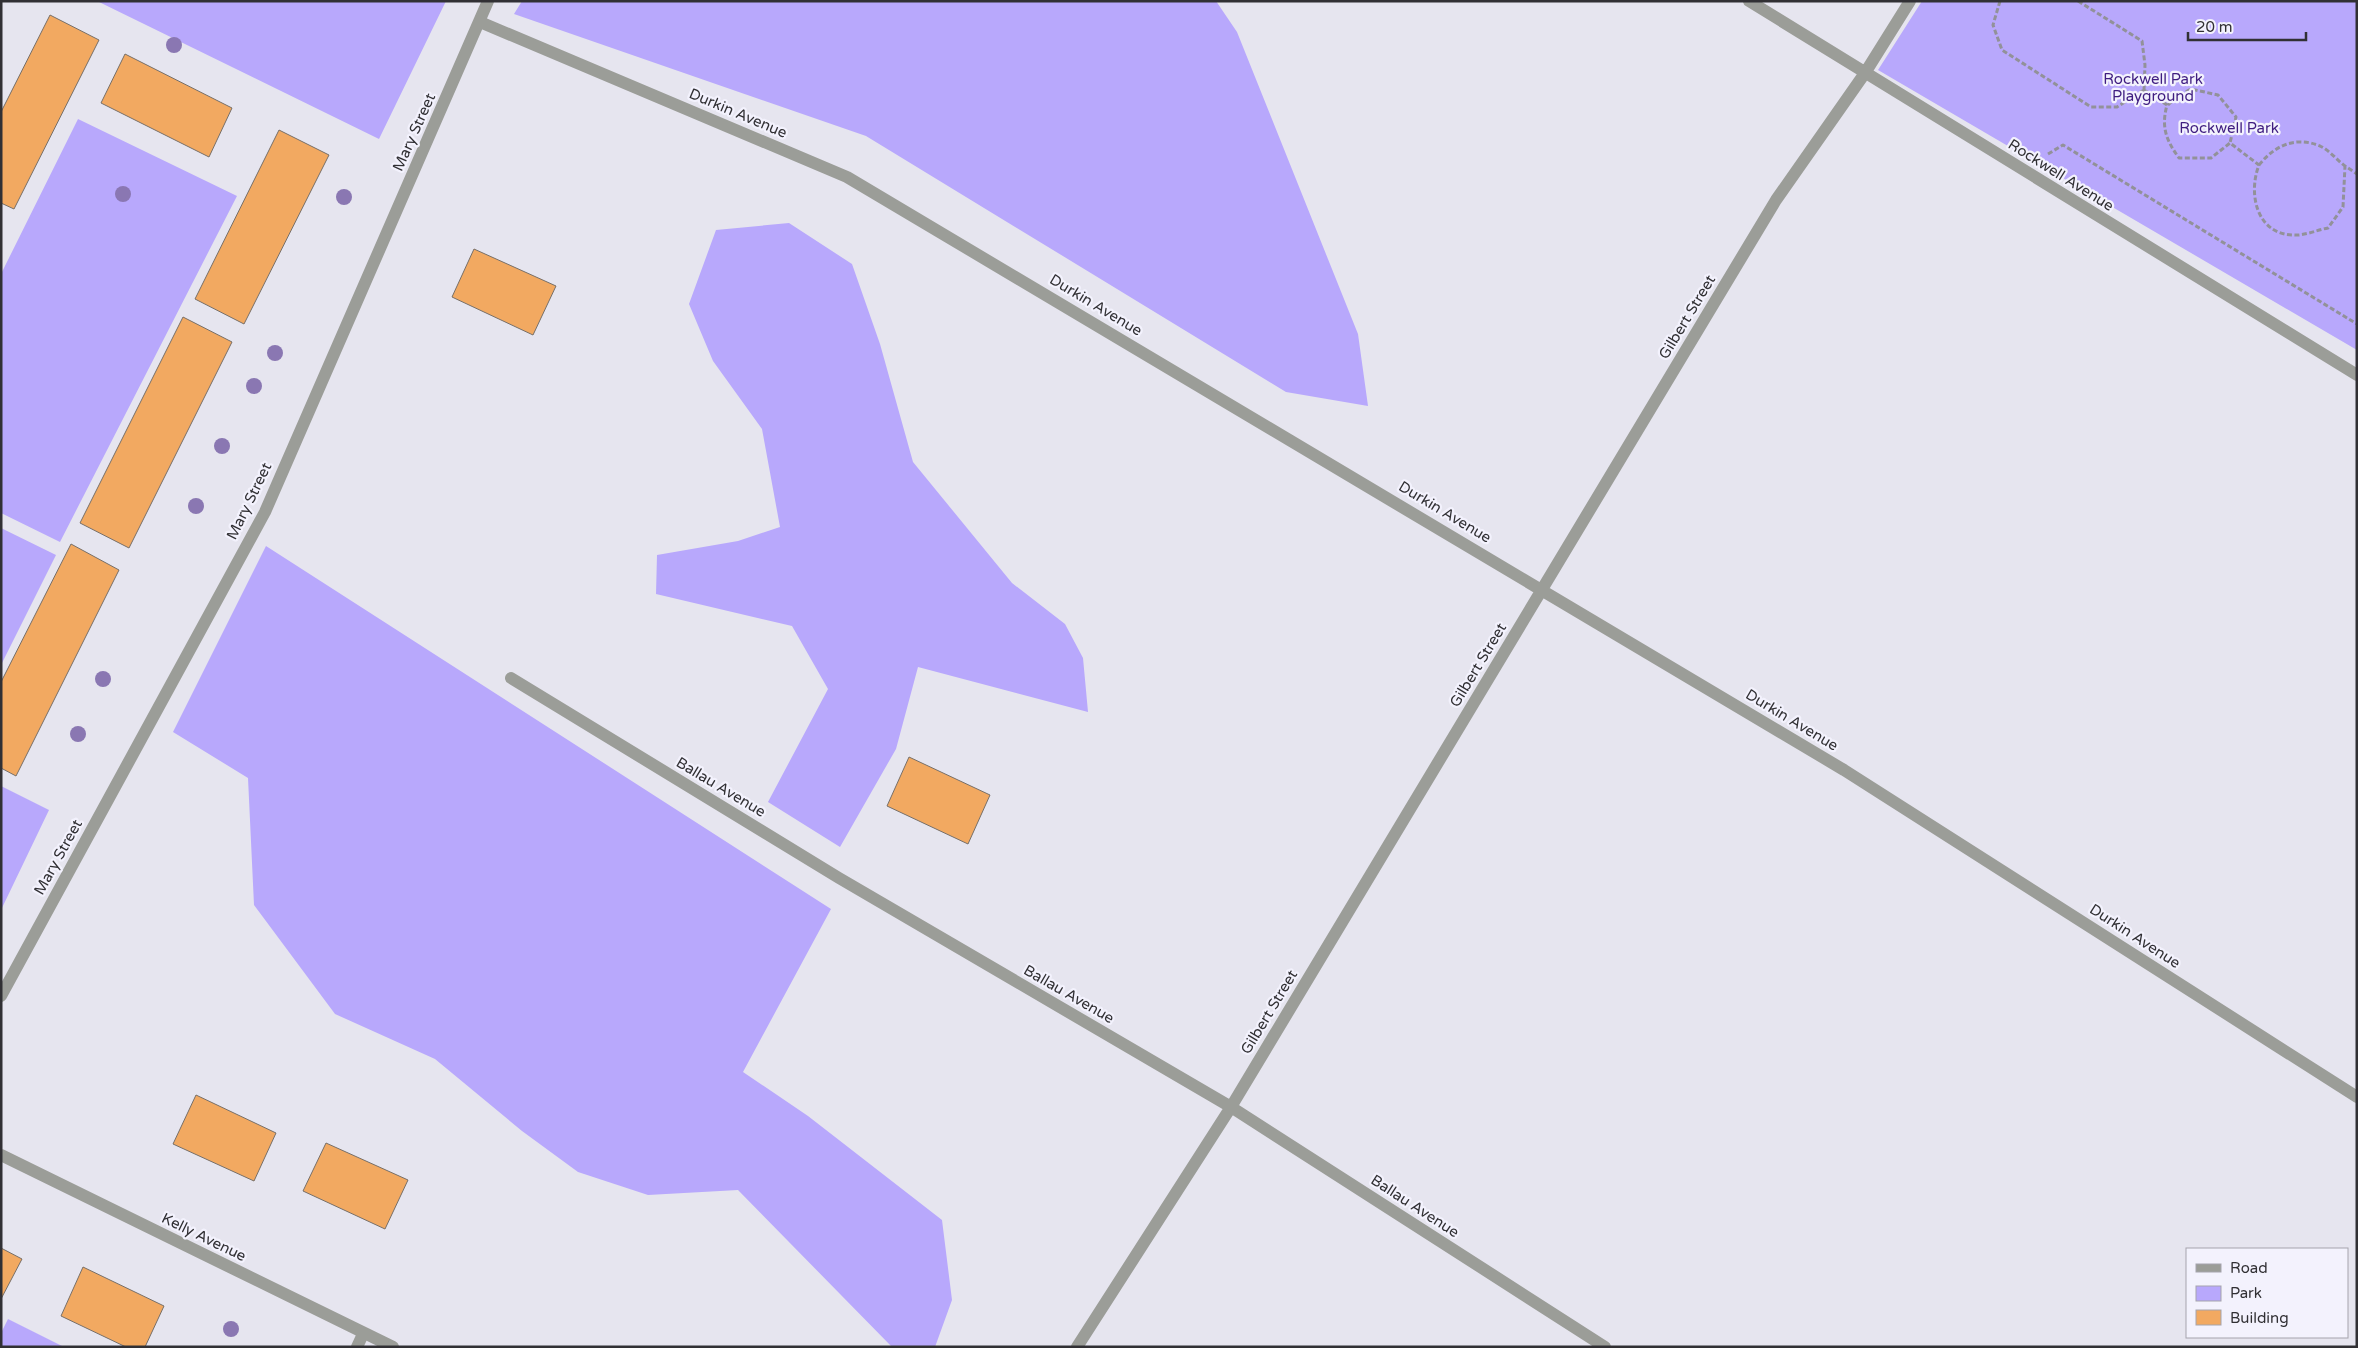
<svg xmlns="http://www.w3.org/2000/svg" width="2358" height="1348" font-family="'Varela Round',sans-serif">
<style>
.green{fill:#b8a8fc}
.building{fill:#f2a961;stroke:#776f68}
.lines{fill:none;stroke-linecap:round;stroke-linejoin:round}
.path{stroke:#929199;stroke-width:3;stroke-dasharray:5 2.5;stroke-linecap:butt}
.minor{stroke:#9b9d98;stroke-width:12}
.tree{fill:#8a77b2}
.labels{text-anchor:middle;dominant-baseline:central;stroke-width:4.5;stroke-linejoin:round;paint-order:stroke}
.park-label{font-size:15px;fill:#3f1d80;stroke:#f3f2fd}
.street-label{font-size:15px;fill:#313034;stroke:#f3f2fd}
</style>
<rect width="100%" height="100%" fill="#e6e5ef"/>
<path class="green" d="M 97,1 L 446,1 L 379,139 Z
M 522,1 L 1216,1 L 1237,32 L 1358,334 L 1368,406 L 1286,392 L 866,136 L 514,14 Z
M 1922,1 L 2357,1 L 2357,350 L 1878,70 Z
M 78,119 L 237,196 L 60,542 L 1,513 L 1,274 Z
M 789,223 L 852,264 L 880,344 L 913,462 L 1012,583 L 1065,624 L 1083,658 L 1088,712 L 918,667 L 896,749 L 840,847 L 768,802 L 828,689 L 792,626 L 656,594 L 657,555 L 738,541 L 780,527 L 762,429 L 713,361 L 689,304 L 716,230 Z
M 1,528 L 56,555 L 1,665 Z
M 266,546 L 831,909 L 743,1072 L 808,1116 L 942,1220 L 952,1300 L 935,1347 L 892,1347 L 738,1190 L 648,1195 L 578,1172 L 522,1131 L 435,1059 L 335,1014 L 254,905 L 248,778 L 173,732 Z
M 1,786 L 49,810 L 1,910 Z
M 8,1319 L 64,1347 L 1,1347 L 1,1333 Z"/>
<path class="building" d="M 50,15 L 99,40 L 14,209 L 1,203 L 1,112 Z
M 125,54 L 232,108 L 209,157 L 101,103 Z
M 279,130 L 329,155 L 244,324 L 195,299 Z
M 474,249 L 556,286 L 533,335 L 452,297 Z
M 183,317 L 232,342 L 129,548 L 80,523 Z
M 71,544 L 119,570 L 16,776 L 1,768 L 1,682 Z
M 909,757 L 990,795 L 968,844 L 887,806 Z
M 196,1095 L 276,1133 L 254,1181 L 173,1144 Z
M 326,1143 L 408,1180 L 385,1229 L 303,1191 Z
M 1,1248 L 22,1259 L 1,1299 Z
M 83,1267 L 164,1306 L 145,1347 L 126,1347 L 61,1316 Z"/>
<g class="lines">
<path class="path" d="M 2000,1 L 1993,25 L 2002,50 L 2091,107 L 2117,107 L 2144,90
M 2078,1 L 2142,41 L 2145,65 L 2144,90
M 2144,90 L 2167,105 C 2161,127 2166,140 2179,158 L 2211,158 L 2230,143 L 2259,165 C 2248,193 2256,234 2293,235 C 2304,236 2317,230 2328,228 L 2343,207 L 2345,166 L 2357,174
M 2168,105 L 2176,97 L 2191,89 L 2218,95 L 2236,117 L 2230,143
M 2048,154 L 2063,145 L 2357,324
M 2259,165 C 2275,145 2296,136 2320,146 C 2329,150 2337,160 2345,166"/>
<path class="minor" d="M 1749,1 L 2357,375
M 480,22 L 847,177 L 1844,770 L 2357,1097
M 511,678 L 839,878 L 1231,1107 L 1605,1347
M 1,996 L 265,512 L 488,1
M 1,1155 L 393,1347
M 357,1347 L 363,1334
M 1077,1347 L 1231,1107 L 1776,200 L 1865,73 L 1910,1"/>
</g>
<g class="tree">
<circle cx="174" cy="45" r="8"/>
<circle cx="123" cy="194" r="8"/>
<circle cx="344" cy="197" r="8"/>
<circle cx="275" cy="353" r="8"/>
<circle cx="254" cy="386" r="8"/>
<circle cx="222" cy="446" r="8"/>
<circle cx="196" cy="506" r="8"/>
<circle cx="103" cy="679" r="8"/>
<circle cx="78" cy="734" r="8"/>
<circle cx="231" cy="1329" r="8"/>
</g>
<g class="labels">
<g class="park-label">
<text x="2153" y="79">Rockwell Park<tspan x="2153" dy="17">Playground</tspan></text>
<text x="2229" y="128">Rockwell Park</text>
</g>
<g class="street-label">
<text transform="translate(738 113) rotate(23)">Durkin Avenue</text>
<text transform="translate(414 132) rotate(-66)">Mary Street</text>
<text transform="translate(2061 175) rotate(32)">Rockwell Avenue</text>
<text transform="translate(1096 305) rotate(31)">Durkin Avenue</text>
<text transform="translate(1687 317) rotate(-59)">Gilbert Street</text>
<text transform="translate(249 501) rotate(-64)">Mary Street</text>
<text transform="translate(1445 512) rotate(31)">Durkin Avenue</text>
<text transform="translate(1478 665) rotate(-59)">Gilbert Street</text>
<text transform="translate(1792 720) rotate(31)">Durkin Avenue</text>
<text transform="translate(721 787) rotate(31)">Ballau Avenue</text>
<text transform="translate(58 857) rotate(-61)">Mary Street</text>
<text transform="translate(2135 936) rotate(33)">Durkin Avenue</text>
<text transform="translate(1069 994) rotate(30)">Ballau Avenue</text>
<text transform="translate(1269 1012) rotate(-59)">Gilbert Street</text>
<text transform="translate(1415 1206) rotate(33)">Ballau Avenue</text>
<text transform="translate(204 1237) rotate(26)">Kelly Avenue</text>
</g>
</g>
<rect width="2358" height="1348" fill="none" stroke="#313034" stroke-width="5"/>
<rect x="2186" y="1248" width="162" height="90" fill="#f3f2fd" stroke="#a5a4ad"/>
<rect x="2196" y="1264" width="25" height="8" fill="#9b9d98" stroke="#a5a4ad"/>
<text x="2230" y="1273" font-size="15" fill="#313034">Road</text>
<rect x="2196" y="1286" width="25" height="15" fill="#b8a8fc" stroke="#a5a4ad"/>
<text x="2230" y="1298" font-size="15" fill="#313034">Park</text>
<rect x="2196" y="1310" width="25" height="15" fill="#f2a961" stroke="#a5a4ad"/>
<text x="2230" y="1323" font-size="15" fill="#313034">Building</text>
<path d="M2188 32v8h118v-8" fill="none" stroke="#313034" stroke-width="2.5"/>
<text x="2196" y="32" font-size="15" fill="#313034" stroke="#f3f2fd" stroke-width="4" paint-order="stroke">20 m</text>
</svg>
